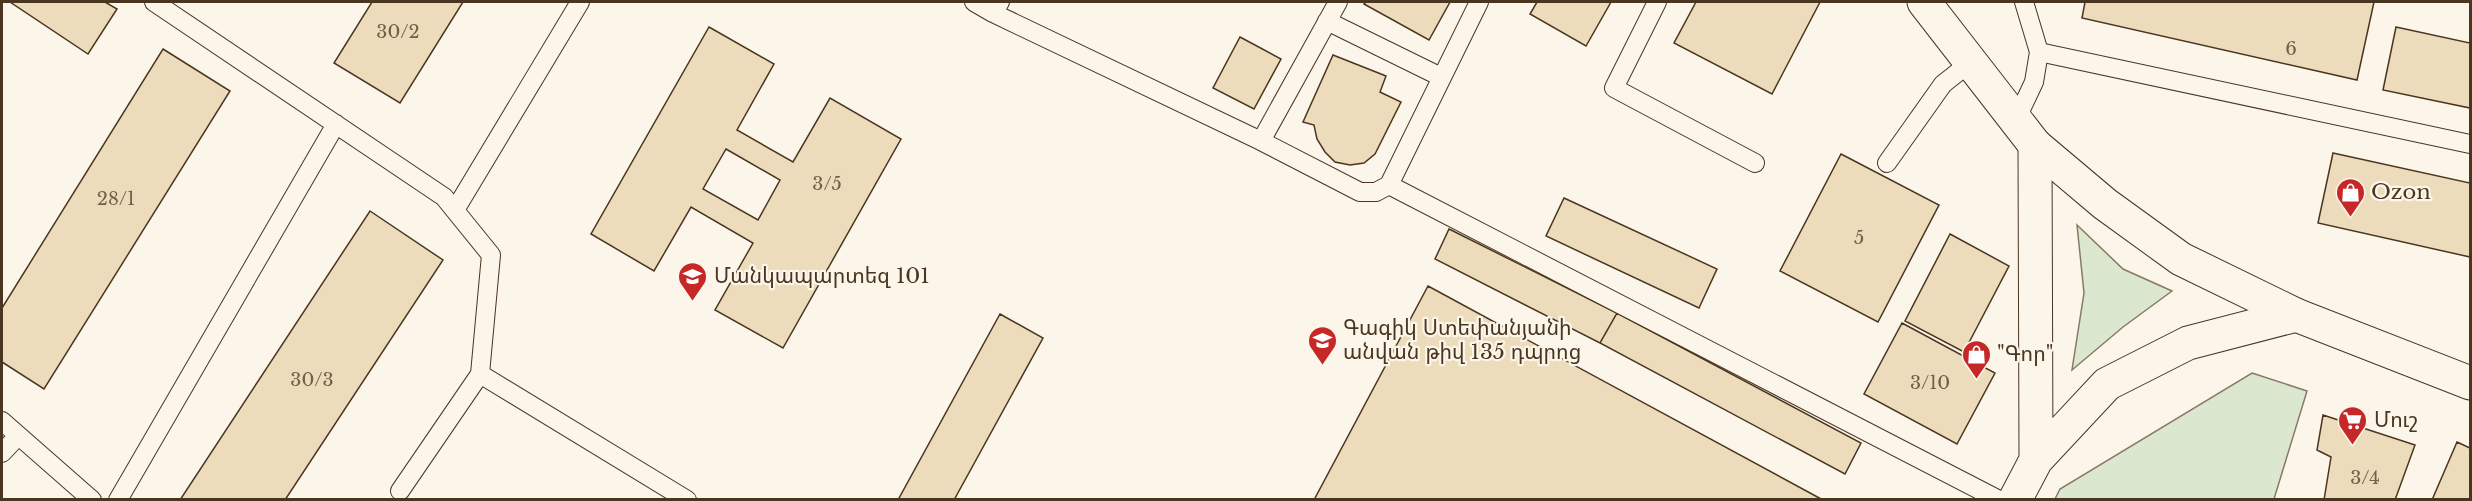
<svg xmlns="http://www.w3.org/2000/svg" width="2472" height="501" font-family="'Libre Baskerville','Noto Sans Armenian',serif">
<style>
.green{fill:#dce7d0;stroke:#887966;stroke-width:1.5}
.building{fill:#ecdcbc;stroke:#4a3520;stroke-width:1.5;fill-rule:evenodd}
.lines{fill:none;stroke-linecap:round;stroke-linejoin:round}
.lane-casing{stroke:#4a3520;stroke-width:20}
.street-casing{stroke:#4a3520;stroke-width:35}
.secondary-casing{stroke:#4a3520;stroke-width:35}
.lane{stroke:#fbf6e9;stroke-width:18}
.street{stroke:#fbf6e9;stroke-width:33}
.secondary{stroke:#fbf6e9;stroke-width:33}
.labels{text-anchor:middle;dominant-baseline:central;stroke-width:4.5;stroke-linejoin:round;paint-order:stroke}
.number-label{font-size:18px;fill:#725f47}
.poi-label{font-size:21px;fill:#4a3520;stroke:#fbf6e9;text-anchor:start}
</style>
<rect width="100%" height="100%" fill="#fbf6e9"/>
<path class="green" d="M 2077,225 L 2123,269 L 2172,291 L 2123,327 L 2072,370 L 2084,293 Z
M 2252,373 L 2307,391 L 2274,499 L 2055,499 L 2060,489 Z"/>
<path class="building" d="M 10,2 L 105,2 L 117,9 L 88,54 Z
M 372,2 L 463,2 L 400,103 L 334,63 Z
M 1366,2 L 1450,2 L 1429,40 L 1364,4 Z
M 1537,2 L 1611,2 L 1586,46 L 1530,14 Z
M 1696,2 L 1820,2 L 1772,94 L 1674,43 Z
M 2085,2 L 2374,2 L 2357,80 L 2082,18 Z
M 709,27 L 774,64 L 737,130 L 793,162 L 830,98 L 901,139 L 783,348 L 715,310 L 753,243 L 691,207 L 654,271 L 591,234 ZM 726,149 L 780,180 L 758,220 L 703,189 Z
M 2396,27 L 2470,43 L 2470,108 L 2383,90 Z
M 1240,37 L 1281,59 L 1254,109 L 1213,88 Z
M 163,49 L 230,91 L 44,389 L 2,362 L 2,308 Z
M 1333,55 L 1386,76 L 1380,92 L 1401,102 L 1375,154 L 1364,163 L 1350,165 L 1335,162 L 1325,152 L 1317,139 L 1314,125 L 1303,122 Z
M 2333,153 L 2470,183 L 2470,257 L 2318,223 Z
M 1841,154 L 1939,205 L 1878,322 L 1780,271 Z
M 1564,198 L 1717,269 L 1699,308 L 1546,236 Z
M 370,211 L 443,260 L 285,500 L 180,500 Z
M 1449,229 L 1617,313 L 1600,343 L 1435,259 Z
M 1950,234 L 2009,266 L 1964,352 L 1905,321 Z
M 1428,286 L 1823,500 L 1314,500 Z
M 1617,313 L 1861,443 L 1845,474 L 1600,343 Z
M 1000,314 L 1043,338 L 954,500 L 898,500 Z
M 1902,323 L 1995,373 L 1957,444 L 1864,394 Z
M 2323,415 L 2415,445 L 2395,500 L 2324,500 L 2331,457 L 2317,450 Z
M 2457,442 L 2470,448 L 2470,500 L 2432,500 Z"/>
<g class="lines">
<defs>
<path id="lane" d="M 154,2 L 444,197 L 491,255 L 480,374 L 687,500
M 974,2 L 993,13 L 1000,2
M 1657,2 L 1614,88 L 1755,163
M 993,13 L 1261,141 L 1360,192 L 1376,192 L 1389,185 L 1479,2
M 1327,21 L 1441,77
M 2039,52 L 2470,144
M 2016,120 L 2034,82 L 2039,52 L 2024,2
M 1261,141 L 1338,2
M 1887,163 L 1943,84 L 1971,62
M 1389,185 L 1999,500
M 455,210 L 580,2
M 2,421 L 92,500
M 2,453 L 18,436
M 400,491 L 480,374
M 118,500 L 336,124"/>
<path id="street" d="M 2035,145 L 2036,460
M 2015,500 L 2036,460 L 2107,384 L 2188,343 L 2296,315"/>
<path id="secondary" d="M 1924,2 L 2035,145 L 2105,204 L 2181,259 L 2296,315 L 2470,383"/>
</defs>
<use href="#lane" class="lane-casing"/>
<use href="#street" class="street-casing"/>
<use href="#secondary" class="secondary-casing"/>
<use href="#lane" class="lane"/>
<use href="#street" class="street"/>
<use href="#secondary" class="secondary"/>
</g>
<defs>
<symbol id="shop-pin" viewBox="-11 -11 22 30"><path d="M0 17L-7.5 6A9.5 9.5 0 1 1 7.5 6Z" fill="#c62828" stroke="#fbf6e9"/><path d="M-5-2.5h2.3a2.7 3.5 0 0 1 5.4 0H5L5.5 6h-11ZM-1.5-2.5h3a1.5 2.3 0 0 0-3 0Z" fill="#fff"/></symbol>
<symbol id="school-pin" viewBox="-11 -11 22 30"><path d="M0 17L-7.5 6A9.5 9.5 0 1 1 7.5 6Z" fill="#c62828" stroke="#fbf6e9"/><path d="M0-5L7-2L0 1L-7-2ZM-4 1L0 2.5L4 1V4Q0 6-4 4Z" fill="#fff"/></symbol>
<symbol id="supermarket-pin" viewBox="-11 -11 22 30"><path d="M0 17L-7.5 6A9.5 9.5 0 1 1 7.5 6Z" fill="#c62828" stroke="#fbf6e9"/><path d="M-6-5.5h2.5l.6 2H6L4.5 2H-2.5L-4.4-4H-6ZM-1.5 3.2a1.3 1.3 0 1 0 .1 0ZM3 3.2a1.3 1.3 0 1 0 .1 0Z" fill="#fff"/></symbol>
</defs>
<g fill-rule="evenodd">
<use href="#shop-pin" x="2334" y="176" width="33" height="45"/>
<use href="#school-pin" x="676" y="260" width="33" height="45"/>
<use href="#school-pin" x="1306" y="324" width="33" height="45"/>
<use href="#shop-pin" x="1960" y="338" width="33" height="45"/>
<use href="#supermarket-pin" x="2336" y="404" width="33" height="45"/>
</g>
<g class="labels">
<g class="number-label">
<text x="398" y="32">30/2</text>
<text x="2291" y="49">6</text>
<text x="827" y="184">3/5</text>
<text x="116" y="199">28/1</text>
<text x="1859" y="238">5</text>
<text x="312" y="380">30/3</text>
<text x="1930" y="383">3/10</text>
<text x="2365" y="478">3/4</text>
</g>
<g class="poi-label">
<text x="2371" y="192">Ozon</text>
<text x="714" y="276">Մանկապարտեզ 101</text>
<text x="1343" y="328">Գագիկ Ստեփանյանի<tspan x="1343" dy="24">անվան թիվ 135 դպրոց</tspan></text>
<text x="1997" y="354">"Գոր"</text>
<text x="2374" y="420">Մուշ</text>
</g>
</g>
<rect width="2472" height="501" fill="none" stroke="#4a3520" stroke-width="6"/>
</svg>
